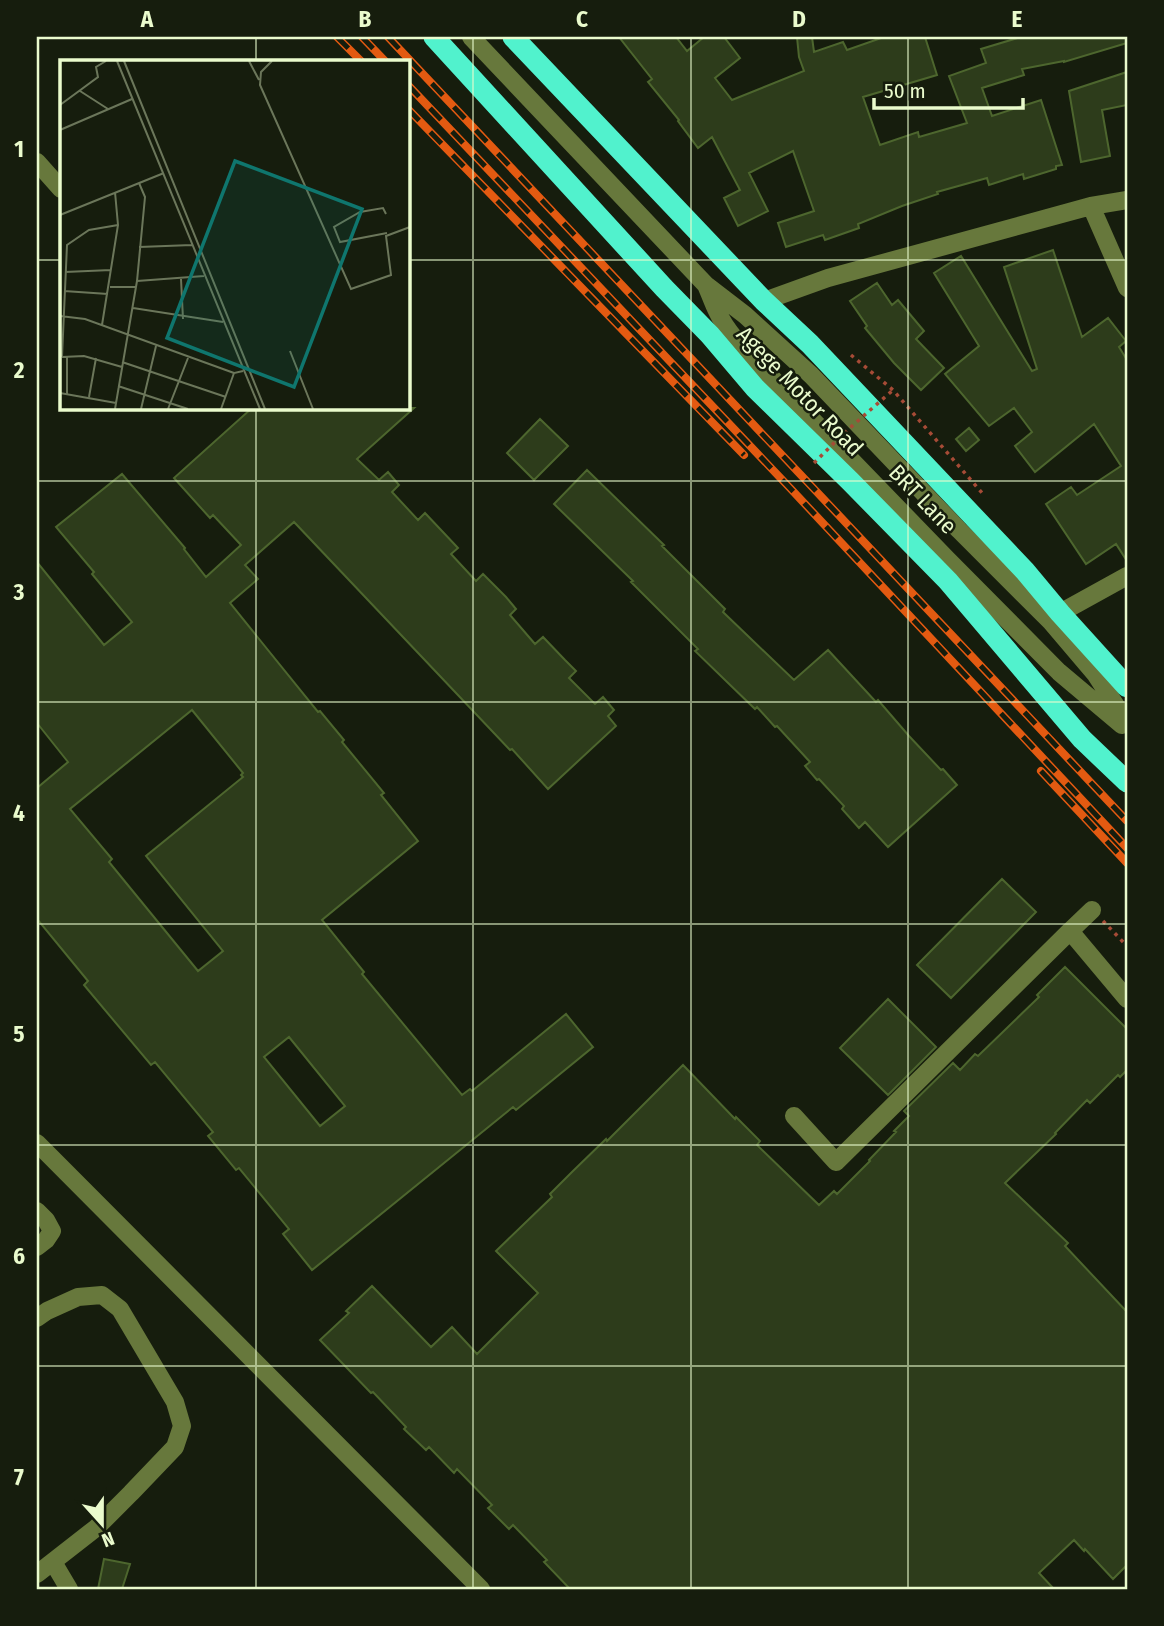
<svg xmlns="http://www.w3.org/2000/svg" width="1164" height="1626" font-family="'Fira Sans Condensed',sans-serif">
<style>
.building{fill:#2d3c1b;stroke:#4d662e;stroke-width:2;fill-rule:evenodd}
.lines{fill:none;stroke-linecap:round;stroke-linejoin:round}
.path{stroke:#a64b36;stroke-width:3.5;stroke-dasharray:3.5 5;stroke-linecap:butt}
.minor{stroke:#67783c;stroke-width:18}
.highway{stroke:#51f2cd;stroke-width:21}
.rail-casing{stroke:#e35a11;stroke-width:8}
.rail{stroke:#161d0d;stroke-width:5;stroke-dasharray:16;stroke-linecap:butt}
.path-bridge{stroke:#a64b36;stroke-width:3.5;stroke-dasharray:3.5 5;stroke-linecap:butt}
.grid{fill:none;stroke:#eafbcd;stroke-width:2;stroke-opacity:0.55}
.labels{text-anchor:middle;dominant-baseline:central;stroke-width:5;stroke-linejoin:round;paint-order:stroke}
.street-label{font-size:23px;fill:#eafbcd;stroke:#161d0d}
.inset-road{fill:none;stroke:#6b765a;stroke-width:2}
.view{fill:#0f766e;fill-opacity:0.15;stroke:#0f766e;stroke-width:3.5}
.inset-edge{fill:none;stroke:#eafbcd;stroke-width:3.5}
.neatline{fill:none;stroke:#eafbcd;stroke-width:2.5}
.grid-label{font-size:23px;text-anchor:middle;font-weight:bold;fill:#eafbcd}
</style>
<rect width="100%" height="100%" fill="#161d0d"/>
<path class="building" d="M 619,37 L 676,37 L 687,51 L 704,37 L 724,37 L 740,58 L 715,78 L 732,100 L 804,71 L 799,57 L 797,37 L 812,37 L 814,52 L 843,42 L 847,50 L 884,37 L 925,37 L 937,75 L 863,97 L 880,145 L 918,132 L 919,137 L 967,123 L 949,76 L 986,63 L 981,49 L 1021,37 L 1127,37 L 1127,43 L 1064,62 L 1064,61 L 1022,69 L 1024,75 L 982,88 L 992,116 L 1041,100 L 1062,165 L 1056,166 L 1056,169 L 1024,179 L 1023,174 L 989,185 L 987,178 L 937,192 L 938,194 L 902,206 L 858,224 L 859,228 L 825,240 L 823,235 L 786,247 L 778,223 L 814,211 L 793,151 L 749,173 L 768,211 L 738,226 L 724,198 L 740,190 L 712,137 L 698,148 L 678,121 L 679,120 L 648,82 L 652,79 Z
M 1127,72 L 1127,105 L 1102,110 L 1110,156 L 1081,162 L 1069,91 Z
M 1053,250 L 1082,337 L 1108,318 L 1126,341 L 1119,347 L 1127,360 L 1127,561 L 1116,544 L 1086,564 L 1046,504 L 1071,487 L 1077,495 L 1121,466 L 1094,424 L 1035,472 L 1015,446 L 1032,432 L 1014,408 L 989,426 L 945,374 L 979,346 L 934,273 L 961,256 L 1032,371 L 1037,369 L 1004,267 Z
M 877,283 L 892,305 L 898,300 L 924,331 L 916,339 L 944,368 L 921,390 L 894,363 L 865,328 L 867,326 L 850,301 Z
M 252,408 L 414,408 L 357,459 L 379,480 L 388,472 L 399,485 L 392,492 L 418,520 L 425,513 L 458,548 L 451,554 L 476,581 L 483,574 L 506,597 L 516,609 L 510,615 L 535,644 L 543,637 L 565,660 L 576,671 L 569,678 L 595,704 L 603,697 L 614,710 L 608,716 L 616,726 L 548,789 L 512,749 L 510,750 L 294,522 L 245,565 L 258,579 L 230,603 L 318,712 L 320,711 L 344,740 L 342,742 L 384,793 L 381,795 L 418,841 L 322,920 L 364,972 L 362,974 L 462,1095 L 470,1089 L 472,1091 L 566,1014 L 593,1047 L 516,1110 L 513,1107 L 312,1270 L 283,1234 L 289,1229 L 239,1168 L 236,1170 L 208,1136 L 213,1132 L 155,1062 L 151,1065 L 84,985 L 88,981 L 37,919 L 37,788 L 68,762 L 37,723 L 37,562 L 104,645 L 132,622 L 92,574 L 94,572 L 56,527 L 122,474 L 185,548 L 184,549 L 206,577 L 241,545 L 213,515 L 210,518 L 174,478 ZM 192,710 L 243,773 L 241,775 L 243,777 L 146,856 L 223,951 L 198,971 L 109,862 L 112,859 L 70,809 ZM 289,1037 L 345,1106 L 320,1126 L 264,1057 Z
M 540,419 L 568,446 L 534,480 L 507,453 Z
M 969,428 L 979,440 L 966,451 L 956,439 Z
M 587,470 L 664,545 L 662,546 L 725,609 L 723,612 L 794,680 L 828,650 L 876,702 L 878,700 L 909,736 L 941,770 L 943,769 L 957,785 L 888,847 L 865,822 L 859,828 L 842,809 L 844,806 L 819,779 L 817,780 L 805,766 L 810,762 L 777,726 L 775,727 L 757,707 L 755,709 L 695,651 L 698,649 L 631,582 L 633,581 L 554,504 Z
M 1002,879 L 1036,912 L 951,998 L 917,965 Z
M 1065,967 L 1127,1029 L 1127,1070 L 1120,1077 L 1118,1075 L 1090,1103 L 1087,1100 L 1055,1133 L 1056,1134 L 1005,1183 L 1068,1243 L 1065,1246 L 1127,1312 L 1127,1565 L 1113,1579 L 1085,1549 L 1084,1551 L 1074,1540 L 1039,1573 L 1054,1589 L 570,1589 L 544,1562 L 547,1560 L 513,1525 L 509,1529 L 488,1508 L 492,1505 L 457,1469 L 454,1473 L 429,1447 L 426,1450 L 404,1429 L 406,1427 L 373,1392 L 371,1393 L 320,1340 L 349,1313 L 346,1311 L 372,1286 L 431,1347 L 452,1327 L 477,1354 L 538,1293 L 496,1251 L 552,1197 L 550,1194 L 573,1171 L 606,1139 L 607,1141 L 683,1065 L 735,1119 L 736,1117 L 760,1141 L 757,1145 L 819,1205 L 834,1191 L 837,1194 L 870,1161 L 869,1160 L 896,1132 L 894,1131 L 909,1116 L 904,1111 L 953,1063 L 960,1070 L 975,1054 L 978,1056 L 1039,997 L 1037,995 Z
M 888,999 L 936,1047 L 888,1095 L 840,1048 Z
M 104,1559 L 130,1564 L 122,1589 L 98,1589 Z"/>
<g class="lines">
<path class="path" d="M 851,355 L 893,390 L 983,494
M 1103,921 L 1127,946"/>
<path class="minor" d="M 471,37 L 706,285 L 745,315 L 811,375 L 959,530 L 1051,622 L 1096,675 L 1127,723
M 37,162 L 61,189
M 1091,206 L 1127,288
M 706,285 C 710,294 713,303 717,311 C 728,335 749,354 767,373 L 947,559 L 1059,672 L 1122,725
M 764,301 L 828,278 L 1091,206 L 1127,200
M 1060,613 L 1127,576
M 1070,931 L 1092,910
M 794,1116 L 836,1162 L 1070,931 L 1127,999
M 37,1143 L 481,1589
M 37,1211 L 46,1220 L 52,1231 L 46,1240 L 37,1247
M 37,1318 L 47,1311 L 78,1297 L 102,1295 L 120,1309 L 175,1402 L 182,1426 L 175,1447 L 131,1493 L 96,1528 L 37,1574
M 53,1562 L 69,1589"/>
<path class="highway" d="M 434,37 L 664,288 L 710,335 L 755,388 L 850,481 L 948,581 L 1082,739 L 1127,782
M 513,37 L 764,301 L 810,344 L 1025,571 L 1060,613 L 1127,687"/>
<defs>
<path id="rail" d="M 337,37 L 361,61
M 362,37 L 385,61
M 388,37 L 1127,821
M 408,85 L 790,488 L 1127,848
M 408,109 L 744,455
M 1041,771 L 1127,863"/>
</defs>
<use href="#rail" class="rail-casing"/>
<use href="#rail" class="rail"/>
<path class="path-bridge" d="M 814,463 L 843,434 L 893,390"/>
</g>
<path class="grid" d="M 256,37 L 256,61M 473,37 L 473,1589M 691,37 L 691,1589M 908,37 L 908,1589M 37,260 L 61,260M 408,260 L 1127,260M 256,408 L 256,1589M 37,481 L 1127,481M 37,702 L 1127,702M 37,924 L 1127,924M 37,1145 L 1127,1145M 37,1366 L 1127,1366"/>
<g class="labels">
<g class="street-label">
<text transform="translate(800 391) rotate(46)">Agege Motor Road</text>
<text transform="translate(923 499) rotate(46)">BRT Lane</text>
</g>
</g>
<g transform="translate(60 60)">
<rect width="350" height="350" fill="#161d0d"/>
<path class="inset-road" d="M 57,1 L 200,349M 64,1 L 205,349M 189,1 L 199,20M 212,1 L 201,12 L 200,25 L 291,229 L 331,215 L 326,176 L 350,167M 20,31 L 48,49M 0,45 L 38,17 L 36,7 L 46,1M 0,70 L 72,39M 326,154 L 323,148 L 300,152 L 274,167 L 280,182 L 327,173M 0,155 L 104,113M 79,187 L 132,185M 5,212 L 51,210M 121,219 L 123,259M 77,221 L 144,216M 50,227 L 76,227M 4,231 L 48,234M 73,248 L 163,262M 0,256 L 25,259 L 174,313M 42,265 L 58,165 L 55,132M 230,291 L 253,349M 7,296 L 7,334M 2,297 L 7,185 L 29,170 L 58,165M 2,297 L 24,296 L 62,307M 62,302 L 166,337M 58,326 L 128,349M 0,333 L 56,343M 29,337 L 36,298M 55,349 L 77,221 L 85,137 L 79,123M 81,349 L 96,286M 108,349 L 128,298M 161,349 L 174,313 L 183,311"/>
<path class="view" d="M 175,101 L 302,149 L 234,327 L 107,278 Z"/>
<rect width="350" height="350" class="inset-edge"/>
</g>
<rect width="1164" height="1626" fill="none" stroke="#161d0d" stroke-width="77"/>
<g transform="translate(102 1524) rotate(159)" stroke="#161d0d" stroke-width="5" paint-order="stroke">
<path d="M0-5L12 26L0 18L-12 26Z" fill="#eafbcd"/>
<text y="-10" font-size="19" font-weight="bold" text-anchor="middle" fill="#eafbcd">N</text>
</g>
<path d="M874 98v10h149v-10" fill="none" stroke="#eafbcd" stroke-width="3.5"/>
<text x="884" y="98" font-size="21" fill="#eafbcd" stroke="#161d0d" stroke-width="5" paint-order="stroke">50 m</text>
<rect x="38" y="38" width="1088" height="1550" class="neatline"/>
<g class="grid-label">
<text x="147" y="27">A</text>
<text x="365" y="27">B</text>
<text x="582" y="27">C</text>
<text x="799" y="27">D</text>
<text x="1017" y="27">E</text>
<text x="19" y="157">1</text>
<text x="19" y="378">2</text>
<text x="19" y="600">3</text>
<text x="19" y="821">4</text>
<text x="19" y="1042">5</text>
<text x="19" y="1264">6</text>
<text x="19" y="1485">7</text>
</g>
</svg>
